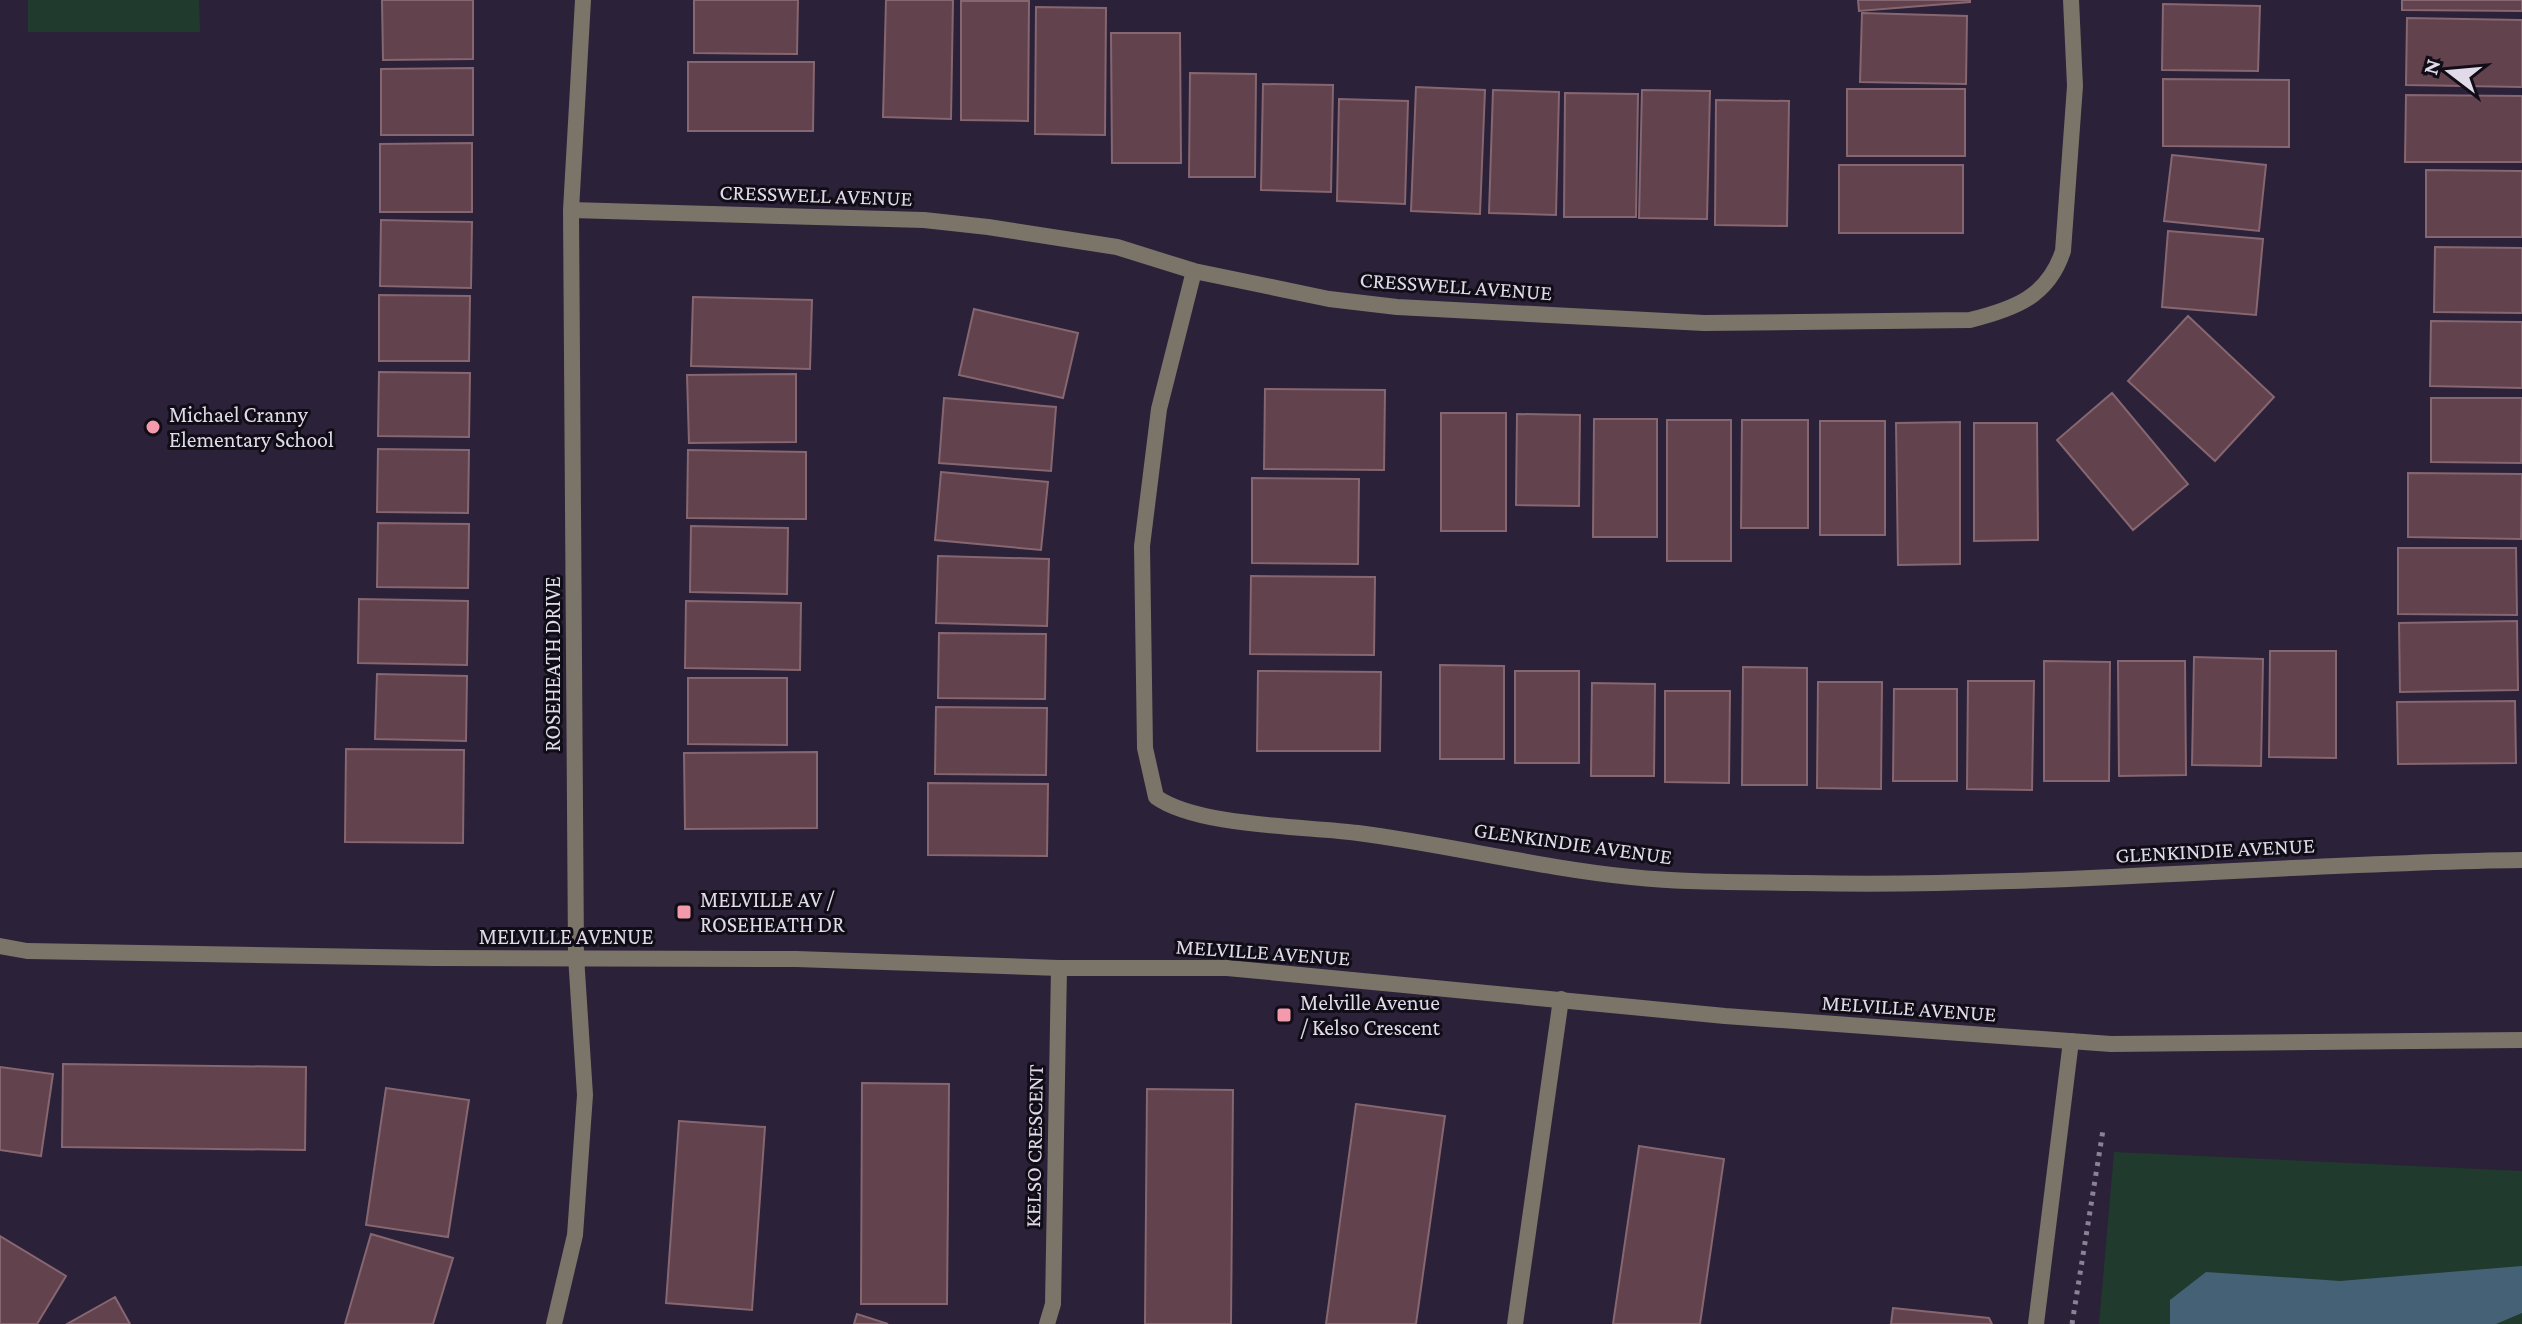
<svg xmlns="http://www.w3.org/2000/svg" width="2522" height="1324" font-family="'Crimson Pro',serif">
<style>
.green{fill:#213a2e}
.water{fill:#456176}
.building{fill:#62424c;stroke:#866670;stroke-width:2}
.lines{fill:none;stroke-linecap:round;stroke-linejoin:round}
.path{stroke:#8a8295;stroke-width:5;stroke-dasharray:4 6;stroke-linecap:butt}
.service{stroke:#7b7468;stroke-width:16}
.minor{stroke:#7b7468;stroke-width:16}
.tertiary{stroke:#7b7468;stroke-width:16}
.poi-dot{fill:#f39aac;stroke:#110d17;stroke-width:3}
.labels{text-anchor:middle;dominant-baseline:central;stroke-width:6;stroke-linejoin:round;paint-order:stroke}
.street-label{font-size:22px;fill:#e0dae9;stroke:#110d17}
.poi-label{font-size:22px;fill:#e0dae9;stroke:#110d17;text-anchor:start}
</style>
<rect width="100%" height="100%" fill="#2b2138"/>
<path class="green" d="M 28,0 L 199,0 L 200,32 L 28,32 Z
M 2114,1152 L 2522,1171 L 2522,1324 L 2099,1324 Z"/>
<path class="water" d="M 2522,1266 L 2522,1313 L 2496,1324 L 2170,1324 L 2170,1300 L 2206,1272 L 2340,1281 Z"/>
<path class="building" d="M 382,0 L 473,0 L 473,59 L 383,60 Z
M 694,0 L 798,0 L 797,54 L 694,53 Z
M 886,0 L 953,0 L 951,119 L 883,117 Z
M 1858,0 L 1970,0 L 1970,2 L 1859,11 Z
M 2402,0 L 2522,0 L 2522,11 L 2402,10 Z
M 961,1 L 1029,1 L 1028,121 L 961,120 Z
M 2163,4 L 2260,6 L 2258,71 L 2162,70 Z
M 1036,7 L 1106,8 L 1105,135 L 1035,134 Z
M 1862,13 L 1967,16 L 1966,84 L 1860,82 Z
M 2407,18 L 2522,20 L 2522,87 L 2406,85 Z
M 1111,33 L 1180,33 L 1181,163 L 1112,163 Z
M 688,62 L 814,62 L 813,131 L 688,131 Z
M 473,68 L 473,135 L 381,135 L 381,69 Z
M 1190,73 L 1256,74 L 1255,177 L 1189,177 Z
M 2163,79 L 2289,80 L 2289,147 L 2163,146 Z
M 1263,84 L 1333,85 L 1331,192 L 1261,190 Z
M 1416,87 L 1485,90 L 1480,214 L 1411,211 Z
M 1847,89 L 1965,89 L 1965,156 L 1847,156 Z
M 1493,90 L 1559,92 L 1556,215 L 1489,213 Z
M 1642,90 L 1710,91 L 1707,219 L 1639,218 Z
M 1565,93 L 1638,94 L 1636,217 L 1564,217 Z
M 2406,95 L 2522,96 L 2522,162 L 2405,162 Z
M 1339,99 L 1408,101 L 1405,204 L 1337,201 Z
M 1716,100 L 1789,101 L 1787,226 L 1715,225 Z
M 472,143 L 472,212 L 380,212 L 380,144 Z
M 2172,155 L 2266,165 L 2259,231 L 2164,221 Z
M 1839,165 L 1963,165 L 1963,233 L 1839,233 Z
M 2426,170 L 2522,171 L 2522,237 L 2426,237 Z
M 381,220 L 472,222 L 471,288 L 380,286 Z
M 2168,231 L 2263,239 L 2256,315 L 2162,307 Z
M 2435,247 L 2522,248 L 2522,313 L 2434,312 Z
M 379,295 L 470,296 L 469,361 L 379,361 Z
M 693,297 L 812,300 L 810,369 L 691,366 Z
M 974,309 L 1078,333 L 1063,398 L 959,375 Z
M 2188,316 L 2274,397 L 2215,461 L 2128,381 Z
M 2431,321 L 2522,322 L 2522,388 L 2430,386 Z
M 379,372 L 470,373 L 469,437 L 378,436 Z
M 796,374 L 796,442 L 689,443 L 687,375 Z
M 1265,389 L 1385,390 L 1384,470 L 1264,469 Z
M 2112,393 L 2188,484 L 2133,530 L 2057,440 Z
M 944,398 L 1056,407 L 1051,471 L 939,463 Z
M 2431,398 L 2522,398 L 2521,463 L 2431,462 Z
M 1441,413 L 1506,413 L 1506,531 L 1441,531 Z
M 1517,414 L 1580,415 L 1579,506 L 1516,505 Z
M 1594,419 L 1657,419 L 1657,537 L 1593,537 Z
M 1667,420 L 1731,420 L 1731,561 L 1667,561 Z
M 1742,420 L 1808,420 L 1808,528 L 1741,528 Z
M 1820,421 L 1885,421 L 1885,535 L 1820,535 Z
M 1960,422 L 1960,564 L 1898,565 L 1896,423 Z
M 1974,423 L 2037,423 L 2038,540 L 1974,541 Z
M 378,449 L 469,450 L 468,513 L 377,512 Z
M 688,450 L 806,452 L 806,519 L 687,518 Z
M 941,472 L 1048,482 L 1041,550 L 935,540 Z
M 2408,473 L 2522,474 L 2521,539 L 2408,537 Z
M 1252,478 L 1359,479 L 1358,564 L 1252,563 Z
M 378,523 L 469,524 L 468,588 L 377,587 Z
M 691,526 L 788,528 L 787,594 L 690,592 Z
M 2398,548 L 2516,548 L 2517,615 L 2398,614 Z
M 938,556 L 1049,559 L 1047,626 L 936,623 Z
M 1251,576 L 1375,577 L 1374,655 L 1250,654 Z
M 359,599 L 468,601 L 467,665 L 358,663 Z
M 686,601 L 801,603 L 800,670 L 685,668 Z
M 2517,621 L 2518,690 L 2400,692 L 2399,623 Z
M 939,633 L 1046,634 L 1045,699 L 938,698 Z
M 2270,651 L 2336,651 L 2336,758 L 2269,757 Z
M 2194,657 L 2263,659 L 2261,766 L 2192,765 Z
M 2044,661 L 2110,662 L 2109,781 L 2044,781 Z
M 2118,661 L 2185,661 L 2186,775 L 2119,776 Z
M 1440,665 L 1504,666 L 1504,759 L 1440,759 Z
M 1743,667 L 1807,668 L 1807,785 L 1742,785 Z
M 1258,671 L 1381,672 L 1380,751 L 1257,751 Z
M 1515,671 L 1579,671 L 1579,763 L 1515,763 Z
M 377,674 L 467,676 L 466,741 L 375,739 Z
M 688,678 L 787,678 L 787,745 L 688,744 Z
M 1968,681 L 2034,681 L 2032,790 L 1967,789 Z
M 1818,682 L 1882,682 L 1881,789 L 1817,788 Z
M 1592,683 L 1655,684 L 1654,776 L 1591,776 Z
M 1894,689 L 1957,689 L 1957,781 L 1893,781 Z
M 1665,691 L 1730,691 L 1729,783 L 1665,782 Z
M 2515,701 L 2516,763 L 2398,764 L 2397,702 Z
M 936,707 L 1047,708 L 1046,775 L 935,774 Z
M 346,749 L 464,750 L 463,843 L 345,842 Z
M 817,752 L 817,828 L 685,829 L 684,753 Z
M 928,783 L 1048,784 L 1047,856 L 928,855 Z
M 63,1064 L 306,1067 L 305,1150 L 62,1147 Z
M 0,1067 L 53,1074 L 41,1156 L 0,1150 Z
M 862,1083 L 949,1084 L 947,1304 L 861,1304 Z
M 386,1088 L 469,1100 L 448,1237 L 366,1225 Z
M 1147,1089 L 1233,1090 L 1231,1324 L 1145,1324 Z
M 1356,1104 L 1445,1116 L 1416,1324 L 1326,1324 Z
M 679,1121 L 765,1127 L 752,1310 L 666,1303 Z
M 1639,1146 L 1724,1159 L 1700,1324 L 1613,1324 Z
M 371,1234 L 453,1258 L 433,1324 L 345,1324 Z
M 0,1236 L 66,1276 L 37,1324 L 0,1324 Z
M 115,1297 L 130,1324 L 67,1324 Z
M 1893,1308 L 1989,1318 L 1992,1324 L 1891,1324 Z
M 857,1314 L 888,1324 L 854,1324 Z"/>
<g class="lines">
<path class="path" d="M 2072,1324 L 2103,1130"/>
<path class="service" d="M 2036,1324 L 2071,1041"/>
<path class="minor" d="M 571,210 L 924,220 L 988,227 L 1117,247 L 1194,271 L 1329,299 L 1397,307 L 1704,323 L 1970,320 C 2014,309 2048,297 2063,251 L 2075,86 L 2071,0
M 1194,271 L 1159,409 L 1142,546 L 1145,748 L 1156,797 C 1198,827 1305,826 1358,833 C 1450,845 1540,868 1631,877 C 1688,883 1747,882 1804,883 C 2044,888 2282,863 2522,860
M 554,1324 L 575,1235 L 585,1095 L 576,956 L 571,210 L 583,0
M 1047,1324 L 1053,1304 L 1059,968
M 1515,1324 L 1561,999"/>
<path class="tertiary" d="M 0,946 L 27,951 L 433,958 L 796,959 L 1059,968 L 1227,968 L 1725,1016 L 2111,1044 L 2522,1040"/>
</g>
<g class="poi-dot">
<circle cx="153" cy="427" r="8"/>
<rect x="676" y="904" width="16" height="16" rx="4"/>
<rect x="1276" y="1007" width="16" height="16" rx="4"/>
</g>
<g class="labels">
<g class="street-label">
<text transform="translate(816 195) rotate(2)">CRESSWELL AVENUE</text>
<text transform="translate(1456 286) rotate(4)">CRESSWELL AVENUE</text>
<text transform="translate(552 664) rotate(-90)">ROSEHEATH DRIVE</text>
<text transform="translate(1573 843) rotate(8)">GLENKINDIE AVENUE</text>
<text transform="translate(2215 850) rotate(-3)">GLENKINDIE AVENUE</text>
<text x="566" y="936">MELVILLE AVENUE</text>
<text transform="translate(1263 952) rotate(4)">MELVILLE AVENUE</text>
<text transform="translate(1909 1008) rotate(4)">MELVILLE AVENUE</text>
<text transform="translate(1034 1146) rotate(-89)">KELSO CRESCENT</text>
</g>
<g class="poi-label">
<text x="169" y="414">Michael Cranny<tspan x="169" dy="25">Elementary School</tspan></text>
<text x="700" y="899">MELVILLE AV /<tspan x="700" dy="25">ROSEHEATH DR</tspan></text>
<text x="1300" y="1002">Melville Avenue<tspan x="1300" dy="25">/ Kelso Crescent</tspan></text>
</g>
</g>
<g transform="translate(2450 72) rotate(286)" stroke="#110d17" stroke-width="6" paint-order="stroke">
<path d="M0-6L14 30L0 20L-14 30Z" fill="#e0dae9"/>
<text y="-12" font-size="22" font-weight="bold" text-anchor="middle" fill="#e0dae9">N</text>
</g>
</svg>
